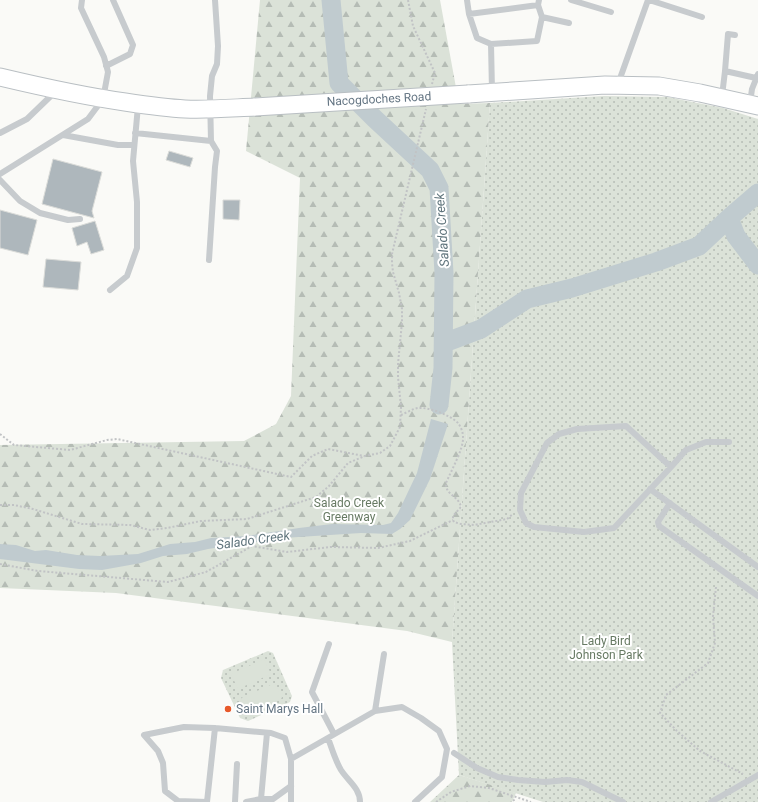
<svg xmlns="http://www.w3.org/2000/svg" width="758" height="802" font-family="Roboto,sans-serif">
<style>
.grass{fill:url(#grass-dots)}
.forest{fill:url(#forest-firs)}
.pitch{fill:#dbe2d8}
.water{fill:#c0cbcf}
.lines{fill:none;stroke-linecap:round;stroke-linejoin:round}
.river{stroke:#c0cbcf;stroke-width:19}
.building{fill:#aeb7bc;stroke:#dbdcd9}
.secondary-casing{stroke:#b9bfc3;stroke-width:19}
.path{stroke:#c1c3c5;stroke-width:2;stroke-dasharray:2 2;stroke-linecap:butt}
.service{stroke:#c7cbce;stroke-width:6}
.secondary{stroke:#fff;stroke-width:17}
.secondary-bridge-casing{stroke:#b9bfc3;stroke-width:19;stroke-linecap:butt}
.secondary-bridge{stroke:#fff;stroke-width:17}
.poi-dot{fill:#e7592a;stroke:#fff;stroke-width:1.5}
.labels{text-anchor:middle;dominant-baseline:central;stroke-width:4;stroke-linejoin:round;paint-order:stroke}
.street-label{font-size:12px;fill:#647583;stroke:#fff}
.park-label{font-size:12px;fill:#677a63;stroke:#fff}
.poi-label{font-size:12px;fill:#647583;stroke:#fff;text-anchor:start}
.water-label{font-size:13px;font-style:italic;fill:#5f747c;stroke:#fff}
</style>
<defs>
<pattern id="grass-dots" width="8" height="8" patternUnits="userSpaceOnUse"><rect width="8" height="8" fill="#dbe2d8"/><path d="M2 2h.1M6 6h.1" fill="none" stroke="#b5bcb5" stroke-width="1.8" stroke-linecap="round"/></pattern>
<pattern id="forest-firs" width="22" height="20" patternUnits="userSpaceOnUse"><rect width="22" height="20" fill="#dbe2d8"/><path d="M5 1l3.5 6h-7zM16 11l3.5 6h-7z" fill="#b5bcb5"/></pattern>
</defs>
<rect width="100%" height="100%" fill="#fafaf7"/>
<path class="grass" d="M 604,96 L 667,97 L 723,108 L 758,119 L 758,802 L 543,802 L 459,775 L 452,642 L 490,103 Z
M 268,651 L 273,653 L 292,696 L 290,702 L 248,721 L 240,718 L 221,678 L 223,670 Z"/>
<path class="forest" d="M 260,0 L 440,0 L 459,104 L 490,103 L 452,642 L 407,631 L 116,593 L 0,588 L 0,445 L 244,441 L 276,424 L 291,396 L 300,178 L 246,151 Z
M 459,775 L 516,793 L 512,802 L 430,802 Z"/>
<path class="pitch" d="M 264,659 L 271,674 L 238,689 L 231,674 Z
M 275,683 L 282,698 L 248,713 L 241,698 Z"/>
<path class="water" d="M 431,419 L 448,424 L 430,479 L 410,520 L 400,529 L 392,534 L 361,533 L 283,538 L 208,549 L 187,554 L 163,556 L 141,563 L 102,570 L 79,569 L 0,559 L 0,544 L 16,545 L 35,551 L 46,550 L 77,555 L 100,556 L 138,554 L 170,544 L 195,542 L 211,538 L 246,536 L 299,528 L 332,524 L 383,525 L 391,523 L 398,513 L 417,473 Z"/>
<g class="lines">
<path class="river" d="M 331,0 L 339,83 L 375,119 L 430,170 L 439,188 L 444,273 L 443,368 L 439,405
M 729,218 L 736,236 L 758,265
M 444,343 L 481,329 L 527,299 L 572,288 L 656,262 L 699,246 L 729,218 L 758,193"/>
</g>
<path class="building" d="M 169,151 L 193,158 L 190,167 L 166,160 Z
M 53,159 L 102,172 L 92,211 L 94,218 L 42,204 Z
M 223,200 L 240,200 L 239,220 L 223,219 Z
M 0,210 L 37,220 L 28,255 L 0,248 Z
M 95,221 L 104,250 L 91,254 L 87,242 L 77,246 L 72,228 Z
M 46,259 L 81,262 L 78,290 L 43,287 Z"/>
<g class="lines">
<defs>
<path id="secondary" d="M 0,77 C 42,87 83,96 125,102 C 145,105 165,108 185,109 C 209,110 232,108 255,107
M 468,94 L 605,85 L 659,86 L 700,93 L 758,106"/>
</defs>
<use href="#secondary" class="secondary-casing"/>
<path class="path" d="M 408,0 L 413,26 L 435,73 L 432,84
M 401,415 C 406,413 412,409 418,408 C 429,407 450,415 458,423 C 461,427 463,432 463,437 C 464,448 451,471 446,483 C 445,495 459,496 461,507 L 453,516 L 453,520 L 454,522 L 461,524 L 474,525 L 507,519 L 513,514
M 0,434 L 14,445 L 70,450 L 107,440 L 117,439 L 291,477 L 312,456 L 328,449 L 364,456
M 0,505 L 14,505 L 33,509 L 82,524 L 130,525 L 150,530 L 167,528 L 201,521 L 247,519 L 316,497 L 329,486 L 348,463 L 365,456 L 380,453 L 390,446 L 400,427 L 401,407 L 398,377 L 398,364 L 402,322 L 402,309 L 399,293 L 393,272 L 392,263 L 392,254 L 426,109
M 0,564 L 38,571 L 168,582 L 206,572 L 252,546 L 287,552 L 330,547 L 378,548 L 410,541 L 453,520
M 716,587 L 713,616 L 715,643 L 708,663 L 666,695 L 660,713 L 677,731 L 700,751 L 743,774
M 511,796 L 515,802
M 436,802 L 451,792 L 470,786 L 489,788 L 531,802"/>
<path class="service" d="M 467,0 L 469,14 L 477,38 L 491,44
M 539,0 L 538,5 L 542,17
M 571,0 L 611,12
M 649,0 L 702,17
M 469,14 L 538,5
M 106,66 L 130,54 L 133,45 L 113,0
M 725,71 L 728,34 L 735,35
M 618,84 L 648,0
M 492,91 L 491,44 L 537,41 L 542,17 L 569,23
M 722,96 L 725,71 L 756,78
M 750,103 L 752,89 L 758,74
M 0,133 L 27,119 L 56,91
M 135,133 L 211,141 L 210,96 L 212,76 L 217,64 L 218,46 L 215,0
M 63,135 L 118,145 L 134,145
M 0,174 L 88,119 L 103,99 L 108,72 L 104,57 L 81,8 L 82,0
M 0,180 L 20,201 L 40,213 L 68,220 L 80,219
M 209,260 L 215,167 L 217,151 L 211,141
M 110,290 L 127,276 L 137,248 L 137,202 L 133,161 L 138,106
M 671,467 L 614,528 L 584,532 L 534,527 L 526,523 L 520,510 L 521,493 L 547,443 L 559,434 L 577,429 L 626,426 L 671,467 L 686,450 L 706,442 L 729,442
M 650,489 L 758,567
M 670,503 L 658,522 L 659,526 L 758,596
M 329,644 L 312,692 L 334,734
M 375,711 L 384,654
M 328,738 C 332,749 335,760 341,770 C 348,781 360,788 360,802
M 454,753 L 477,768 L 498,777 L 518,780 L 545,782 L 567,780 L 582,782 L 623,802
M 291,759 L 375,711 L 402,707 L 421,718 L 439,731 L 447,749 L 442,777 L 415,802
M 261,799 L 267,733
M 207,802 L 178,801 L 165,791 L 163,763 L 158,751 L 144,735 L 184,727 L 215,728 L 271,733 L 285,738 L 291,759 L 291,802
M 207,802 L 215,728
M 235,802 L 237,764
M 246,802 L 261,799 L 273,799 L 291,786
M 711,802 L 758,775"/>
<use href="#secondary" class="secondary"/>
<defs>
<path id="secondary-bridge" d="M 255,107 L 468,94"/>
</defs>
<use href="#secondary-bridge" class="secondary-bridge-casing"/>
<use href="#secondary-bridge" class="secondary-bridge"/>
</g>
<circle class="poi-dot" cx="228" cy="709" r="4"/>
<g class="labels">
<g class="street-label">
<text transform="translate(379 99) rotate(-3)">Nacogdoches Road</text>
</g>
<g class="park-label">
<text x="349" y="503">Salado Creek<tspan x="349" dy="14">Greenway</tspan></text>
<text x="606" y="641">Lady Bird<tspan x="606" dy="14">Johnson Park</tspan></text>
</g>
<g class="poi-label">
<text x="236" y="709">Saint Marys Hall</text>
</g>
<g class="water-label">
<text transform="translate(442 230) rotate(-94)">Salado Creek</text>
<text transform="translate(253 540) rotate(-8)">Salado Creek</text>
</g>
</g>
</svg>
